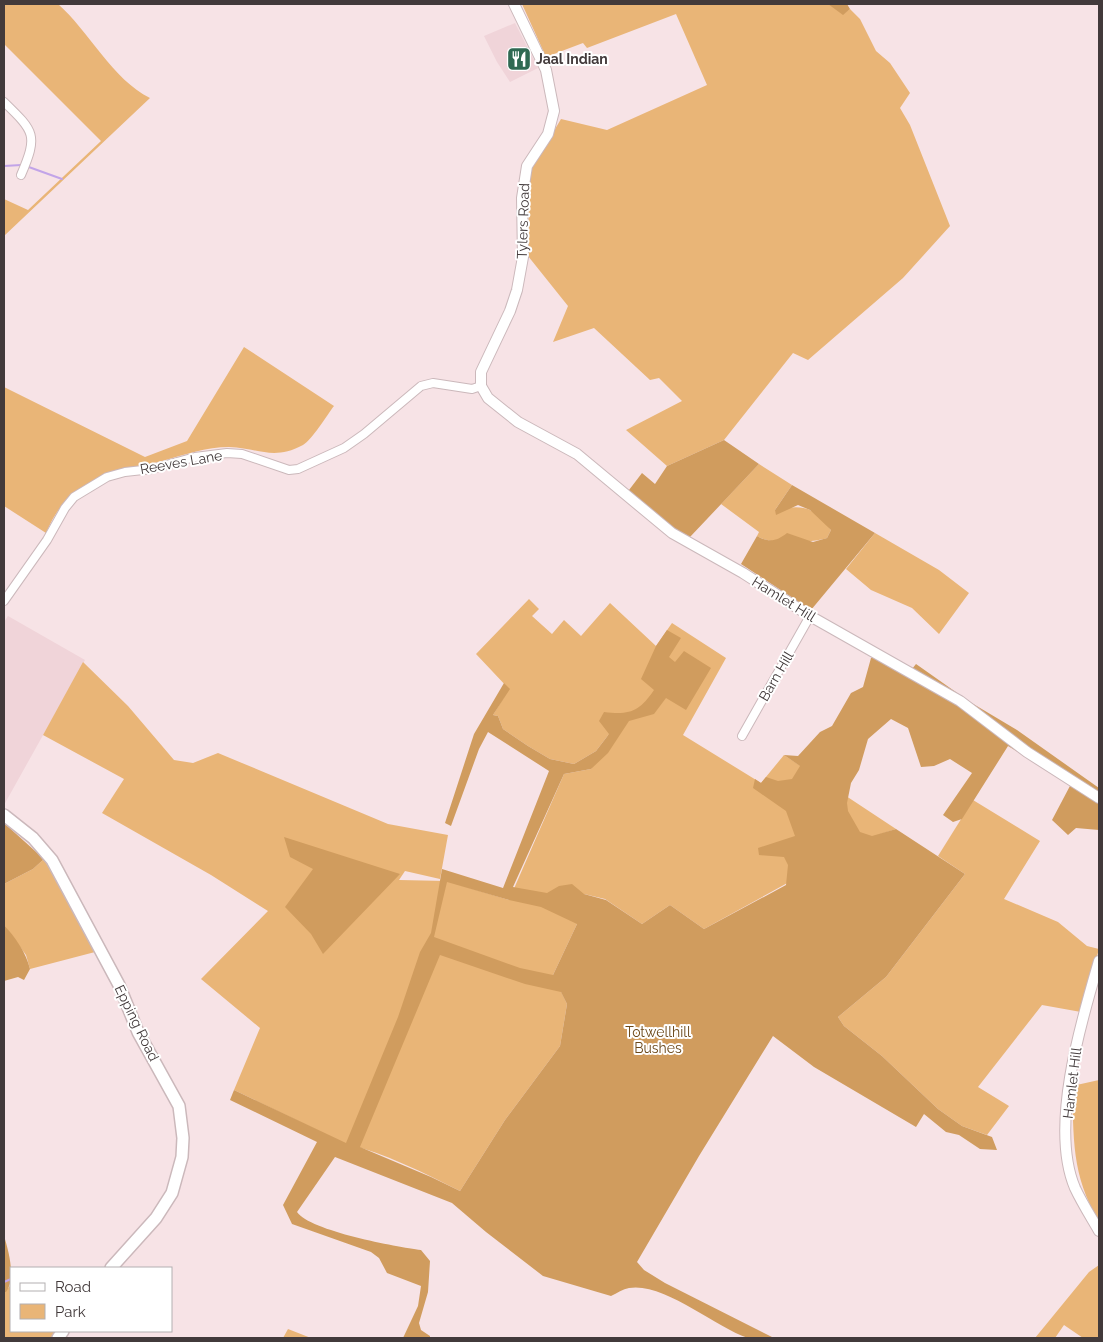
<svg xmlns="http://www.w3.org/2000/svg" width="1103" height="1342" font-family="Raleway,sans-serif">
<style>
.built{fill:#f0d4d9}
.green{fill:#e9b577}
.forest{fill:#d09c5e;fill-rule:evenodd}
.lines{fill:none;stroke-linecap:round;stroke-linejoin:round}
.stream{stroke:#c2a4e8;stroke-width:2}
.minor-casing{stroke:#cbb8bb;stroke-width:10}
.tertiary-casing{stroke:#cbb8bb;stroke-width:12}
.secondary-casing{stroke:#cbb8bb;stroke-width:14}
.minor{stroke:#fff;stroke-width:8}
.tertiary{stroke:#fff;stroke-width:10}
.secondary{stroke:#fff;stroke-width:11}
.labels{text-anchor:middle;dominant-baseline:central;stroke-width:4;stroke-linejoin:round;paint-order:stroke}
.poi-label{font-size:14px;font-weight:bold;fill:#423a3b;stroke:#fff;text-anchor:start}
.street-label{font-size:14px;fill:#423a3b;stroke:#fff}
.park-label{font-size:14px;fill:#6b4819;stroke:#fff}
</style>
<rect width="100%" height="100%" fill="#f7e3e6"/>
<path class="built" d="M 515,23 L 538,68 L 510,82 L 497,62 L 484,36 Z
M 8,616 L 85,660 L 4,805 L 4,622 Z"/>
<path class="green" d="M 4,4 L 58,4 C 88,30 113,80 150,98 L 4,236 L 4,199 L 28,210 L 101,141 L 4,44 Z
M 522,4 L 829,4 L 843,14 L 850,9 L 860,19 L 876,51 L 890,63 L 910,93 L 900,108 L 910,125 L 950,226 L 903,278 L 808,360 L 793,353 L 724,440 L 667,466 L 626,430 L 682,401 L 659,378 L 650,380 L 594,328 L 553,342 L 568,306 L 528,256 L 529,173 L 561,119 L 607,130 L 707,85 L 676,14 L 587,48 L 583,43 L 546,57 Z
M 244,347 L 334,406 C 327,415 312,440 303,445 C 273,461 259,448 229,447 C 207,447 183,455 162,461 C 109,475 70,476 46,533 L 4,506 L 4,387 L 145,457 L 187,441 Z
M 759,464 L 792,485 L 775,510 C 804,504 812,506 831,530 L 827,538 C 811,543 771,545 757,536 L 759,532 L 721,504 Z
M 875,533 L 939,570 L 969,593 L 939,634 L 912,608 L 871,590 L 846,569 Z
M 529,599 L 539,609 L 532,616 L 552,634 L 564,620 L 581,636 L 610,603 L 656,646 L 672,623 L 726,658 L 683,735 L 761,783 L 784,755 L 896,829 L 869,838 L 704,929 L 670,905 L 642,924 L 605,899 L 584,894 L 577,924 L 553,975 L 567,1004 L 560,1046 L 505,1120 L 460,1191 C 424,1173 385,1153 346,1144 L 234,1090 L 260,1028 L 201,979 L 268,911 L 211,875 L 102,813 L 124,779 L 43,735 L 83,662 L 128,706 L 174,760 L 193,763 L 218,753 L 388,824 L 448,835 L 440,879 L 405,871 L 399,880 L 447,881 L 509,900 L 564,774 L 591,769 L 609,734 L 596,751 L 574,764 L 550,759 L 528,746 L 503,729 L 498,716 L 493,715 L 509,689 L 476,654 Z
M 973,800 L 1040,841 L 1004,899 L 1058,922 L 1087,946 L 1099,949 L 1081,1012 L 1042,1005 L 978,1087 L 1009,1106 L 987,1135 L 962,1126 L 938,1109 L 882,1056 L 844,1026 L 838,1017 L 886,977 L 965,874 L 938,856 Z
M 44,859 L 95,952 L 30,969 L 26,955 L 4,925 L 4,884 L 33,869 Z
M 1099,1080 L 1099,1221 C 1071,1175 1074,1138 1072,1086 Z
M 1099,1265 L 1099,1338 L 1083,1338 L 1064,1325 L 1055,1338 L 1035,1338 L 1089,1272 Z
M 11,1285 L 11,1331 L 63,1331 L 59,1338 L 4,1338 L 4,1292 Z
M 288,1329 L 311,1338 L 283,1338 Z"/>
<path class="forest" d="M 828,4 L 847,4 L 850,9 L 843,15 Z
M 724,440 L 759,464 L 690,537 L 670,528 L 629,490 L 642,473 L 655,484 L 667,466 Z
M 792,485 L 875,533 L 811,610 L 741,564 L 757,536 C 769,543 777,541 787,533 L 813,542 L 827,538 L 831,530 L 810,510 L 798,505 L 776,515 L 775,510 Z
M 667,630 L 681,638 L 669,657 L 675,662 L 684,651 L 711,668 L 686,710 L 666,698 L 654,714 L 629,721 L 608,753 L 591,769 L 564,774 L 513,887 L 547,893 L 559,886 L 572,884 L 584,894 L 606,900 L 642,924 L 670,905 L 704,929 L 786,885 L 788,865 L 784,857 L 759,855 L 758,848 L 795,836 L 786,811 L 753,788 L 755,779 L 761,783 L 766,777 L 778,781 L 792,779 L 800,766 L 784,755 L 798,756 L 820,732 L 832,726 L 851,693 L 863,687 L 871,658 L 883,653 L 912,669 L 916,664 L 970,702 L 1017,730 L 1099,788 L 1099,830 L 1076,828 L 1068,835 L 1052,820 L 1071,784 L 1008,746 L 962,819 L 953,822 L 943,815 L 972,773 L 950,759 L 934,766 L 921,767 L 908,728 L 891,719 L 868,739 L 859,770 L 851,783 L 847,803 L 848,811 L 860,832 L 872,836 L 896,829 L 965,874 L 886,977 L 838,1017 L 844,1026 L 882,1056 L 938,1109 L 962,1126 L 992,1137 L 997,1150 L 980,1149 L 959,1135 L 946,1132 L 924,1114 L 916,1127 L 814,1067 L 773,1036 L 699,1156 L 637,1262 L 644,1270 L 665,1283 L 774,1338 C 766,1338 755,1340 748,1338 C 715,1327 664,1282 629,1288 C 623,1289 617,1293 611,1296 L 543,1276 L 486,1232 L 452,1203 L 335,1157 L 297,1212 C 310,1231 397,1247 421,1250 L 430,1261 L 428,1292 L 419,1323 L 421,1330 L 430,1336 L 430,1338 L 403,1338 L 418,1306 L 421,1286 L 387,1273 L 379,1258 L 371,1252 L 292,1224 L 283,1205 L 317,1142 L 230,1100 L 234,1090 L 346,1143 L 398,1017 L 420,952 L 431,933 L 442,869 L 503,888 L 549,771 L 488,732 L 479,749 L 451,826 L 445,823 L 474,734 L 504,683 L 510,689 L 493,715 L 498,716 L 503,729 L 528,746 L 550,759 L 574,764 L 596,751 L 609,734 L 599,721 L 604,712 C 630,715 639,712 654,690 L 641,679 L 656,646 ZM 447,882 L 509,900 L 541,907 L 577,924 L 553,975 L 520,968 L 434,937 ZM 440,955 L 525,984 L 561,992 L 567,1004 L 560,1046 L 505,1120 L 460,1191 L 431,1177 L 360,1147 Z
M 4,823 L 44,859 L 33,869 L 4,884 Z
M 284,837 L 400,874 L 323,954 L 311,934 L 285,907 L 313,869 L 290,857 Z
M 4,925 C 15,937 26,952 30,969 L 24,980 L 18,977 L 4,981 Z
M 4,1236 C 9,1252 16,1279 6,1292 L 4,1292 Z"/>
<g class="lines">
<path class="stream" d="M 4,166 L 21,165
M 26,166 L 62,179
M 4,1282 L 11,1279"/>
<defs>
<path id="minor" d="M 4,102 C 35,132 38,135 21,175
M 4,601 L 47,540 L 65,508 L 74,497 L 107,477 L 125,472 L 152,469 L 195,457 L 227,453 L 242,454 L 289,470 L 298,469 L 344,448 L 364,434 L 421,386 L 433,383 L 472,389 L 481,386
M 742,736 L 810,616"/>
<path id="tertiary" d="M 514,4 L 546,70 L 554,111 L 548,134 L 527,166 L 522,198 L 523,257 L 517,290 L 510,311 L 481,372 L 481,386 L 488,398 L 518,422 L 577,454 L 672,533 L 743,573 L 810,616 L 960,701 L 1027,752 L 1099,798
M 1099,961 C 1081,1022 1049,1127 1075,1188 C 1082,1203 1091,1217 1099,1231"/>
<path id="secondary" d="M 4,815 L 33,838 L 52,860 L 119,985 L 138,1032 L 179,1106 L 183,1138 L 182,1157 L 172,1193 L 156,1218 L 111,1268
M 58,1338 L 63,1331"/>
</defs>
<use href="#minor" class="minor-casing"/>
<use href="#tertiary" class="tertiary-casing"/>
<use href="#secondary" class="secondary-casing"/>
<use href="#minor" class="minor"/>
<use href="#tertiary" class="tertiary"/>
<use href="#secondary" class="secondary"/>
</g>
<defs>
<symbol id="restaurant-square" viewBox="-11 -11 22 22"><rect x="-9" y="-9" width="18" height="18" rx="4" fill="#2f6952" stroke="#fff"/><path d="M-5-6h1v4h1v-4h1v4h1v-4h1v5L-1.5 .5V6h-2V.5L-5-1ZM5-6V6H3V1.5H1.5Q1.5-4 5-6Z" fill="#fff"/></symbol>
</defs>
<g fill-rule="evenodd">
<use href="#restaurant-square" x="505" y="45" width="28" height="28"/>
</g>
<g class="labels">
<g class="poi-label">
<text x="536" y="59">Jaal Indian</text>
</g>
<g class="street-label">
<text transform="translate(523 221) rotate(-88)">Tylers Road</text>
<text transform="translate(181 462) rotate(-10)">Reeves Lane</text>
<text transform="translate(784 599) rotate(32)">Hamlet Hill</text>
<text transform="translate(776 676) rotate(-60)">Barn Hill</text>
<text transform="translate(137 1023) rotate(64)">Epping Road</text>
<text transform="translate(1072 1083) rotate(-83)">Hamlet Hill</text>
</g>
<g class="park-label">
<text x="658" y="1032">Totwellhill<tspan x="658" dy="16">Bushes</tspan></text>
</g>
</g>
<rect width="1103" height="1342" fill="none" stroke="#423a3b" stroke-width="10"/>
<rect x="10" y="1267" width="162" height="65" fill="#ffffff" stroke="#b3b0b1"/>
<rect x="20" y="1283" width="25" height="8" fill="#ffffff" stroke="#b3b0b1"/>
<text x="55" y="1292" font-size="15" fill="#423a3b">Road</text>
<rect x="20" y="1304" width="25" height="15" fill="#e9b577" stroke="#b3b0b1"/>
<text x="55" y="1317" font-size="15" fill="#423a3b">Park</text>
</svg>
